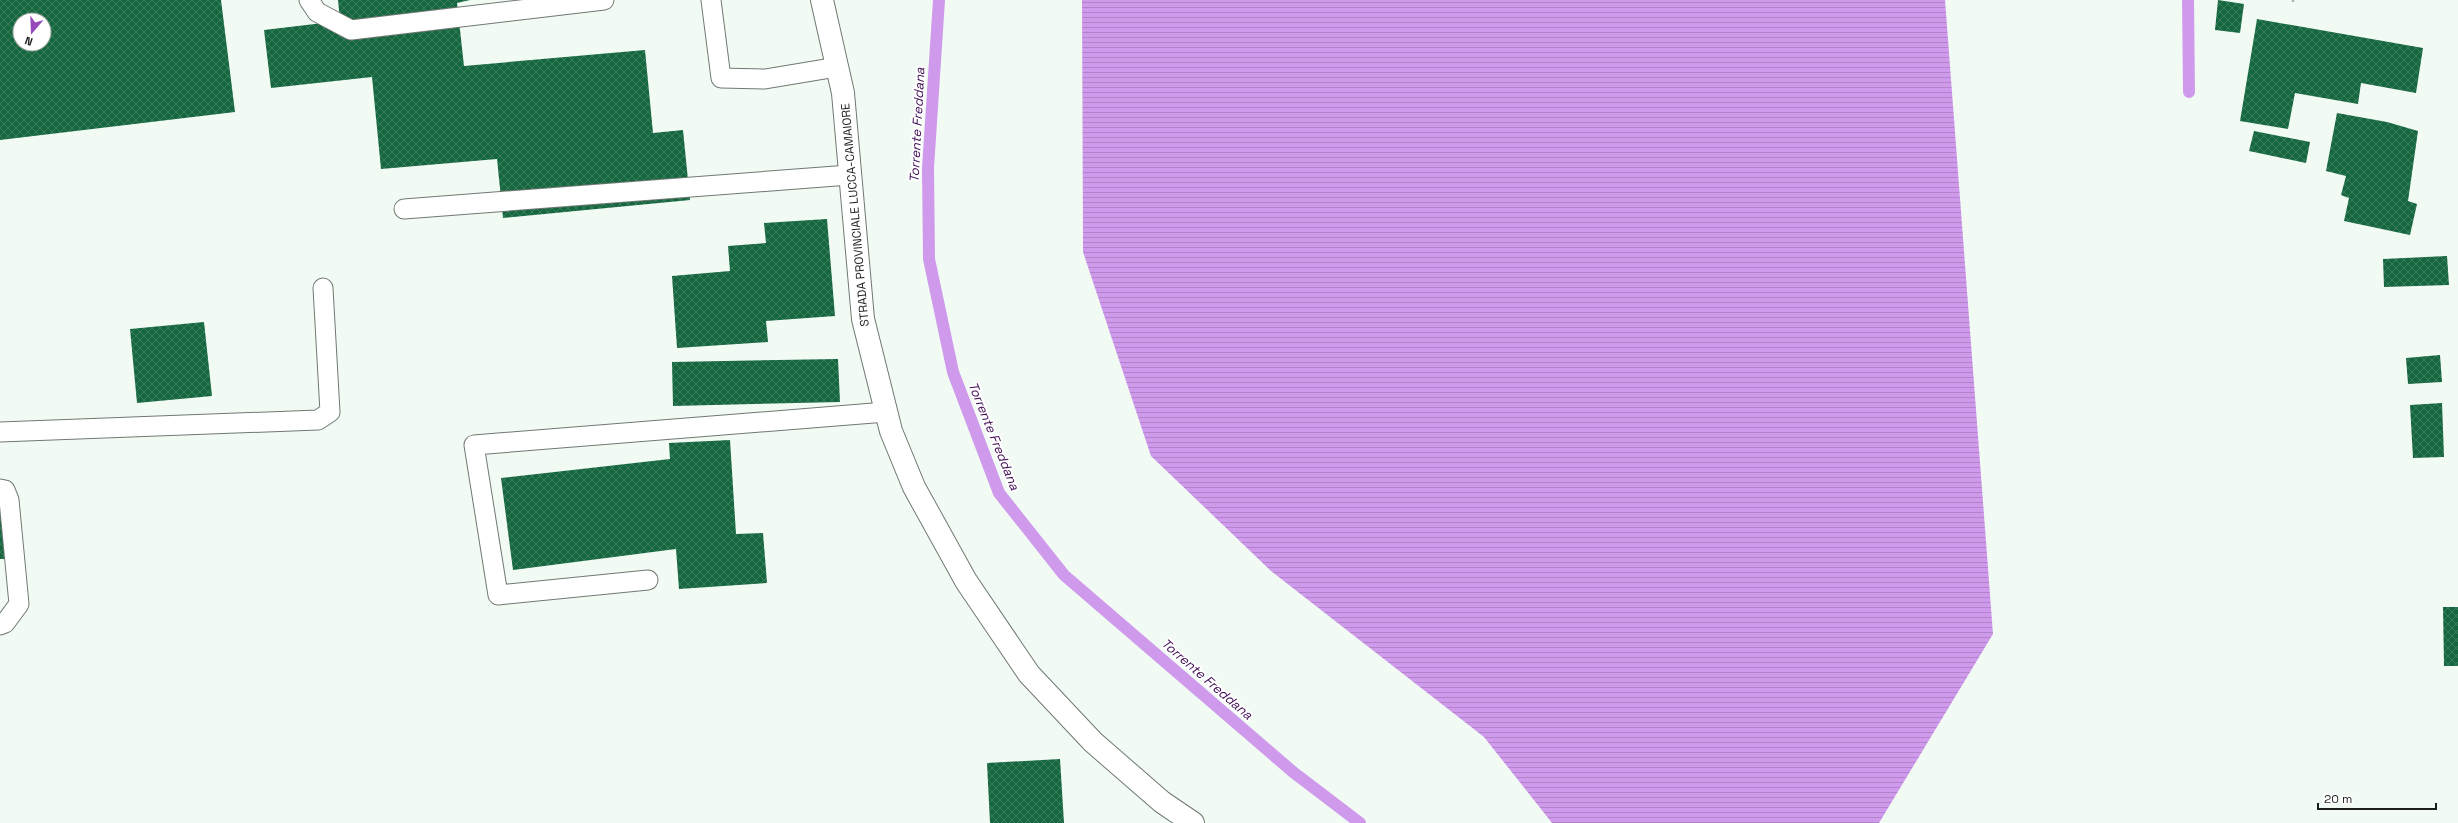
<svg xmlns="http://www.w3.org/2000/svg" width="2458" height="823" font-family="'Space Grotesk',sans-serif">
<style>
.water{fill:url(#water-rules)}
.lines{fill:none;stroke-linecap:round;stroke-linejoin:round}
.stream{stroke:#cf9aeb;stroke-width:12}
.building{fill:url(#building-cross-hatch);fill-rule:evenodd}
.service-casing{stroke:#707872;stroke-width:21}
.secondary-casing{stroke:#707872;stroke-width:24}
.path{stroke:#acb4ae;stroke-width:2.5;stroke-dasharray:3 3;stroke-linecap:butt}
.service{stroke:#fff;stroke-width:19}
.secondary{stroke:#fff;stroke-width:22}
.labels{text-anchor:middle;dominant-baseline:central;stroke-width:4;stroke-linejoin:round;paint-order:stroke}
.street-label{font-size:12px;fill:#1a1d1b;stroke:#fff}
.water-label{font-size:13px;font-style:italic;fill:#3f0b54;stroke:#fff}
</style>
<defs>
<pattern id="water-rules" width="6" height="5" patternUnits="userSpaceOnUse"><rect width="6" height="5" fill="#cf9aeb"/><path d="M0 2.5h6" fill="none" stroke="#b184c9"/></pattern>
<pattern id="building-cross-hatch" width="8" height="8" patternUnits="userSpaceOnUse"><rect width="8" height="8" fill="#15673f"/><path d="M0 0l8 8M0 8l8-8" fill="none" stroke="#3e7c5e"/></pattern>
</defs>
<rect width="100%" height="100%" fill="#f1fbf4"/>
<path class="water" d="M 1082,0 L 1945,0 L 1993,634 L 1879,823 L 1552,823 L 1484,737 L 1271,571 L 1151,456 L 1083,252 Z"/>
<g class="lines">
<path class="stream" d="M 939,0 L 928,168 L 929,259 L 953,372 L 999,493 L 1064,575 L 1293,772 L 1360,823
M 2188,0 L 2189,92"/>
</g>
<path class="building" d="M 0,0 L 221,0 L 235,112 L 0,140 ZM 20,20 L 44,20 L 44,44 L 20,44 Z
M 338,0 L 470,0 L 457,3 L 464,66 L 645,50 L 653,133 L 683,130 L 690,200 L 503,218 L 497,159 L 381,169 L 372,77 L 271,88 L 264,30 L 340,21 Z
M 2218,0 L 2244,4 L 2240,33 L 2215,30 Z
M 2257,19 L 2423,48 L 2416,93 L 2361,83 L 2358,104 L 2295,93 L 2288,129 L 2240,121 Z
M 2337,113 L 2387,122 L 2418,131 L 2408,201 L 2417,204 L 2410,235 L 2344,221 L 2349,198 L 2341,195 L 2346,176 L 2326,171 Z
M 2254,131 L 2310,142 L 2306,163 L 2249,151 Z
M 827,219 L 835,316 L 766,321 L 768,342 L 677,348 L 672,276 L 730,271 L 728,246 L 766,243 L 764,223 Z
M 2447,256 L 2449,285 L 2384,287 L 2383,259 Z
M 204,322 L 212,396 L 137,403 L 130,329 Z
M 2440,355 L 2442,382 L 2408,384 L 2406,358 Z
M 838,359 L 840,402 L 673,406 L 672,362 Z
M 2442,403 L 2444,457 L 2413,458 L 2410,405 Z
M 730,440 L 736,534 L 763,533 L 767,583 L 679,589 L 676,549 L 513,570 L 501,478 L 670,459 L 669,443 Z
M 0,499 L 7,559 L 0,559 Z
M 2443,607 L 2458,607 L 2458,666 L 2444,666 Z
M 1060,759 L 1064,823 L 990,823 L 987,763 Z"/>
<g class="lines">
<defs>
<path id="service" d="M 309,0 L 317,12 L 351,30 L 604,0
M 711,0 L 721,78 L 765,79 L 837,67
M 404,209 L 849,175
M 0,432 L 318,420 L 330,412 L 323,288
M 0,489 L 5,490 L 9,500 L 19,604 L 5,623 L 0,625
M 648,580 L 498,595 L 474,445 L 886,412"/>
<path id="secondary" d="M 822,0 L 843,93 L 863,319 L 891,431 L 914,487 L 966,581 L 1029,674 L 1093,742 L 1162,802 L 1193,823"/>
</defs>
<use href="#service" class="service-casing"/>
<use href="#secondary" class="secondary-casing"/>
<path class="path" d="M 2293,2 L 2293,0"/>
<use href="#service" class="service"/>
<use href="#secondary" class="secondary"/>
</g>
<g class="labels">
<g class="street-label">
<text transform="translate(855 215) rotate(-95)">STRADA PROVINCIALE LUCCA-CAMAIORE</text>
</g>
<g class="water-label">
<text transform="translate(917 125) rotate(-87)">Torrente Freddana</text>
<text transform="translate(994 436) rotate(68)">Torrente Freddana</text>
<text transform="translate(1207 679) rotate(41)">Torrente Freddana</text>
</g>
</g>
<g transform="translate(32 32) rotate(199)"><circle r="19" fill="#ffffff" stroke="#a3a5a4"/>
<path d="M0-3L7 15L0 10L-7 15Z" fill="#9649ba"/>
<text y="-6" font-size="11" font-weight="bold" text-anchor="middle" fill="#1a1d1b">N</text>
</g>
<path d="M2318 803v6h118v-6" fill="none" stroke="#1a1d1b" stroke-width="2"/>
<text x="2324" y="803" font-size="12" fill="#1a1d1b" stroke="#ffffff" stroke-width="3" paint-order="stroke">20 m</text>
</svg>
